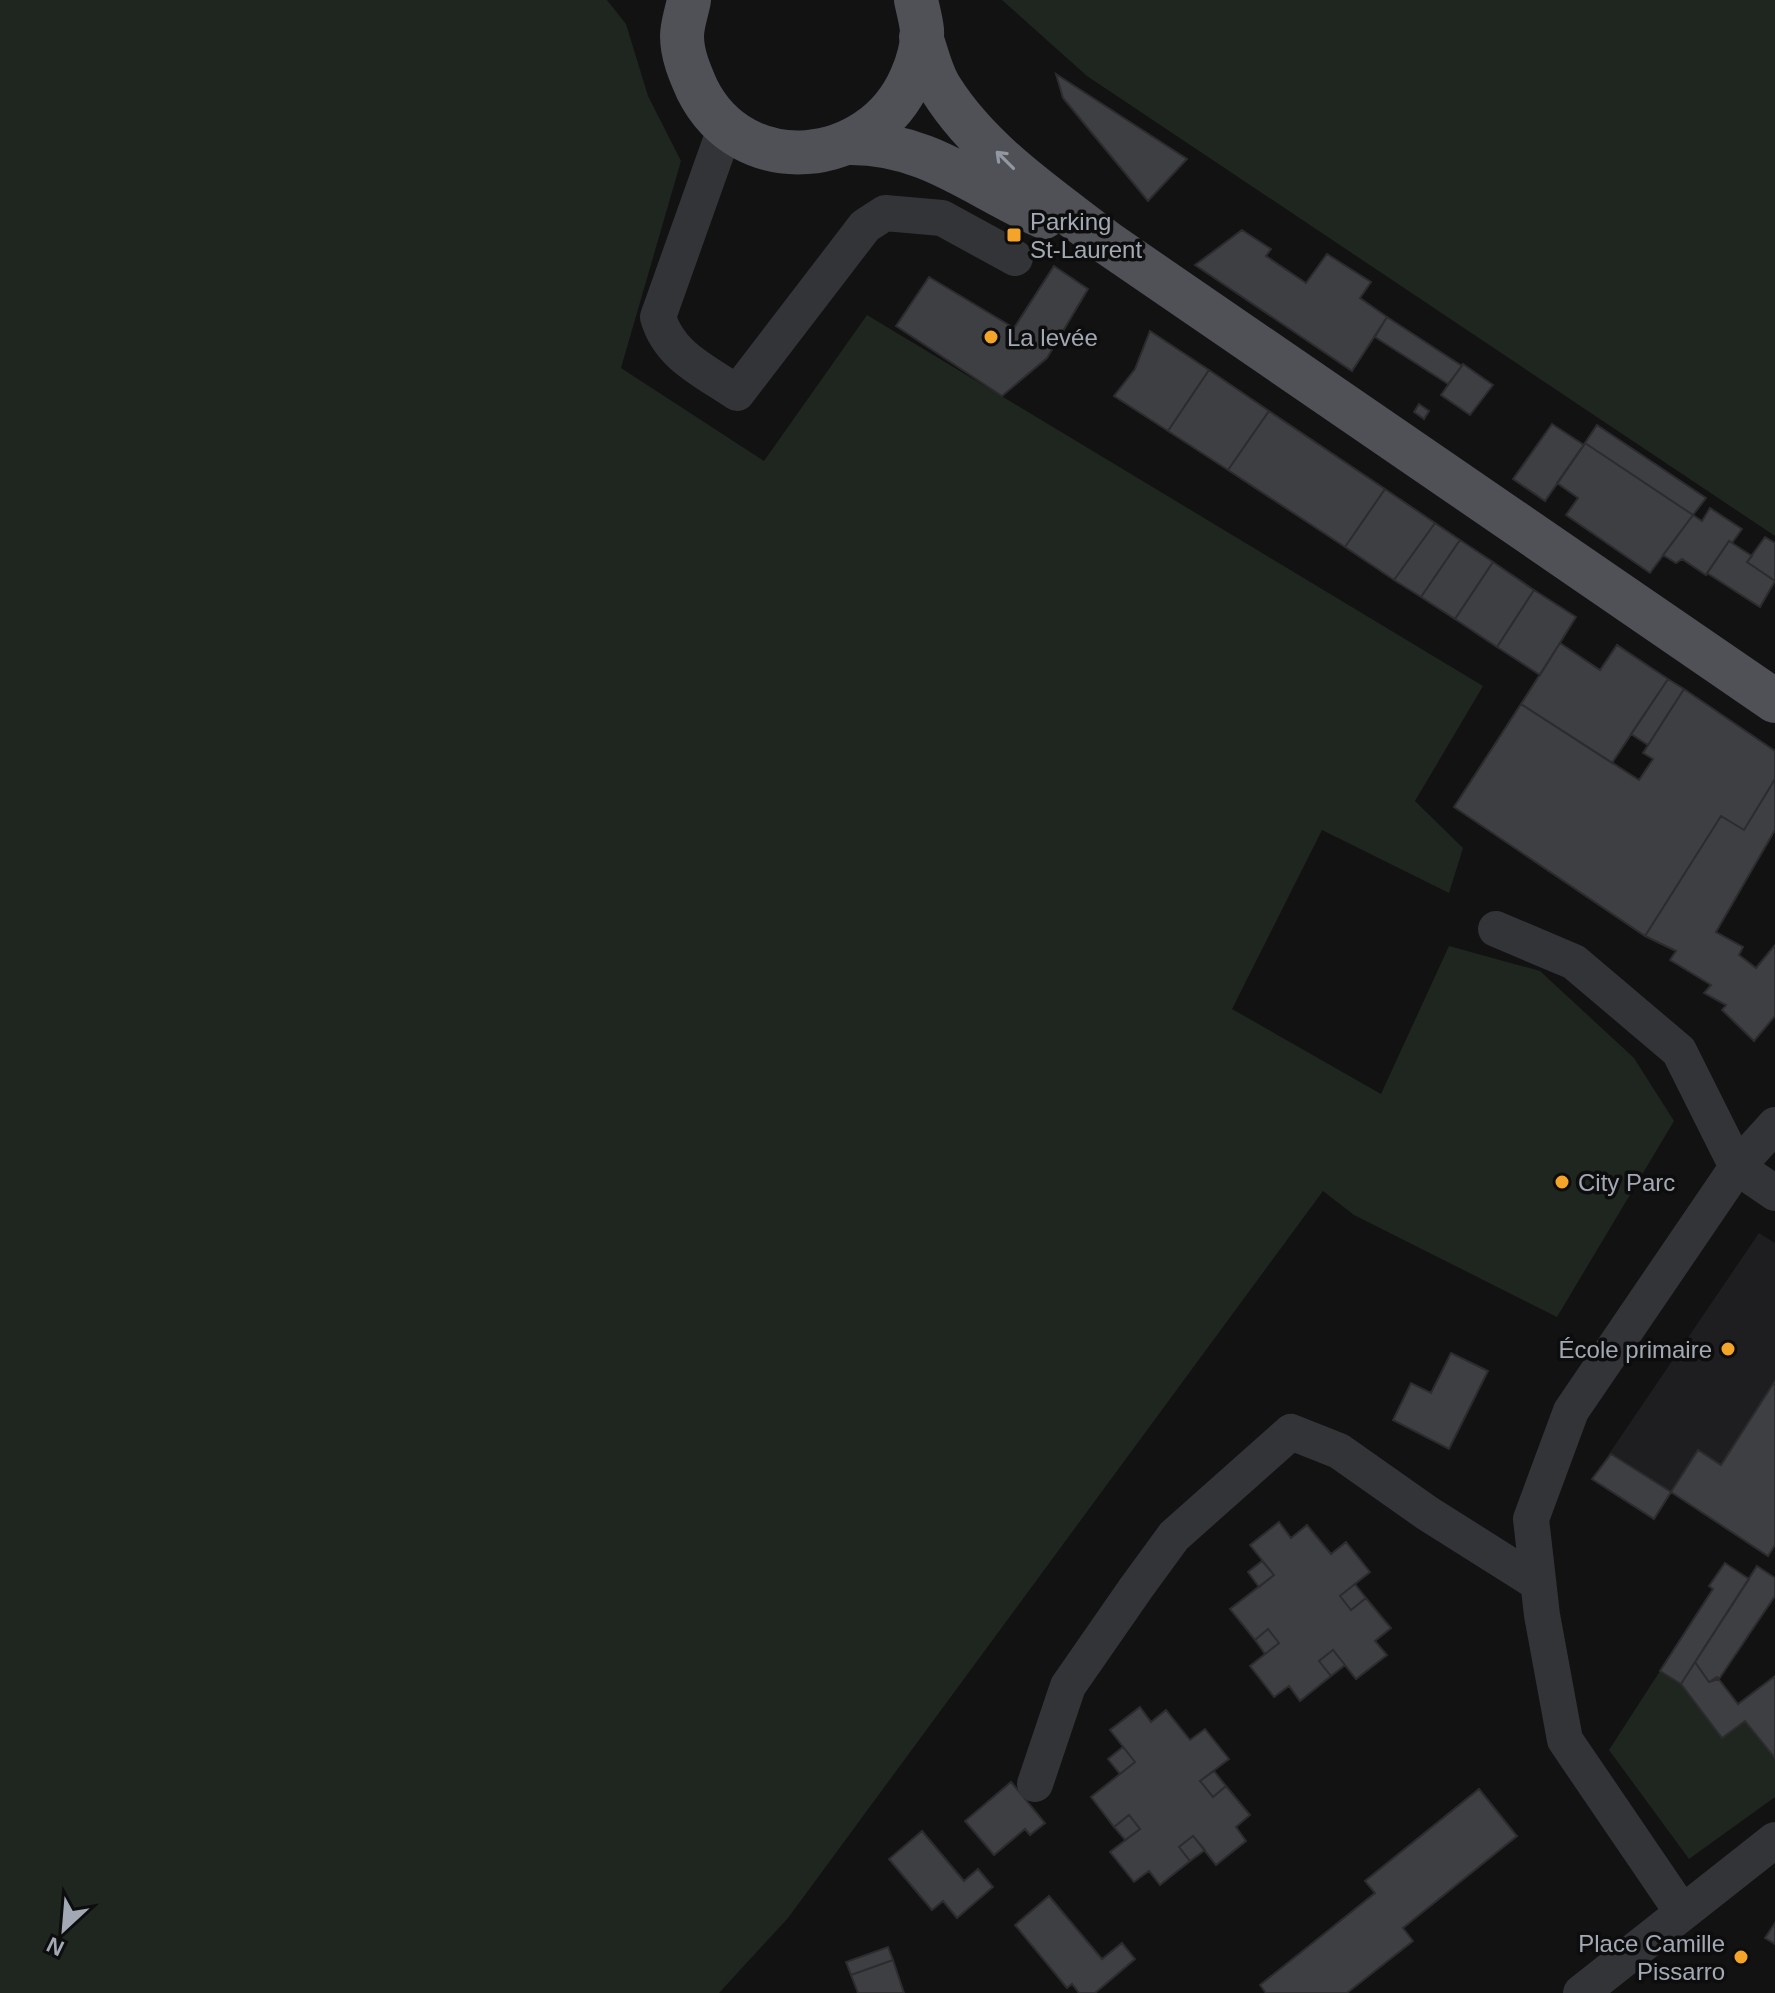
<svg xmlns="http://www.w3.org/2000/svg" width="1775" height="1993" font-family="Arial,sans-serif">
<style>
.built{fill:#1e1e20}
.green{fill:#1e261f}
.building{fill:#3e3f43;stroke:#2c2c2f;stroke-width:2}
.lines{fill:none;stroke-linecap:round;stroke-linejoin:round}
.minor{stroke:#333438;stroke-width:36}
.major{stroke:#4f5157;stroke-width:44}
.oneway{stroke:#9297a1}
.poi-dot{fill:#f4a529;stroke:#0d0d0e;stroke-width:3}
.labels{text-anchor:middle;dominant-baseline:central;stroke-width:7;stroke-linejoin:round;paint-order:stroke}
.poi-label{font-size:24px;fill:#a3a9b4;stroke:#0d0d0e;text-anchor:start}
</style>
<rect width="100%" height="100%" fill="#121213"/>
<path class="built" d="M 1759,1233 L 1775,1243 L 1775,1545 L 1768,1556 L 1671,1493 L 1654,1519 L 1592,1479 Z"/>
<path class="green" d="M 0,0 L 607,0 L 626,24 L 648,96 L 681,161 L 621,368 L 764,461 L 867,315 L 1483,686 L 1415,801 L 1463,848 L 1449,893 L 1322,830 L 1232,1009 L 1381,1094 L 1449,946 L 1540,971 L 1634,1058 L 1674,1121 L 1557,1317 L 1354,1215 L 1323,1191 L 788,1918 L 719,1993 L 0,1993 Z
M 1002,0 L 1775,0 L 1775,536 L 1087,76 Z
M 1660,1671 L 1681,1684 L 1722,1738 L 1745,1721 L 1775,1758 L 1775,1797 L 1689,1859 L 1609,1750 Z"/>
<path class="building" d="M 1056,74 L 1187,159 L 1148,201 L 1063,98 Z
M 1242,230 L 1271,249 L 1266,256 L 1306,283 L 1327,254 L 1371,282 L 1360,298 L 1387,317 L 1352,371 L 1195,265 Z
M 1054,266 L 1088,289 L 1047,358 L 1002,396 L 896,326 L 929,277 L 1014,328 Z
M 1387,317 L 1462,366 L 1448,384 L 1375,337 Z
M 1150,331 L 1209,370 L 1168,431 L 1114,396 L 1135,369 Z
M 1463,364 L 1493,385 L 1470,415 L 1441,395 Z
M 1209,370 L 1269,411 L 1228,470 L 1168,431 Z
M 1419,404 L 1429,411 L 1424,419 L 1414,412 Z
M 1269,411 L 1385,489 L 1345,547 L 1228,470 Z
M 1552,424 L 1584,445 L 1545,501 L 1513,479 Z
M 1597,425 L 1706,498 L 1693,515 L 1585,443 Z
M 1585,443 L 1693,515 L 1650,573 L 1566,515 L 1578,498 L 1557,483 Z
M 1385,489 L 1435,523 L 1394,580 L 1345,547 Z
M 1710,508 L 1742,529 L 1732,543 L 1729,541 L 1706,575 L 1682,559 L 1676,563 L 1663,555 L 1693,515 L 1702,521 Z
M 1435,523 L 1460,540 L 1421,597 L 1394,580 Z
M 1765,537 L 1775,543 L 1775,581 L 1747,562 Z
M 1460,540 L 1493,562 L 1455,619 L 1421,597 Z
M 1729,541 L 1752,556 L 1747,562 L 1775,581 L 1760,607 L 1707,573 Z
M 1493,562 L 1534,590 L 1497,647 L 1455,619 Z
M 1534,590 L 1576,617 L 1540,675 L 1497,647 Z
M 1560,643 L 1600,670 L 1617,645 L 1668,679 L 1612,763 L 1521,704 Z
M 1668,679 L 1684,689 L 1648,745 L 1631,734 Z
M 1684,689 L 1775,751 L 1775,779 L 1744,830 L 1721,816 L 1645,936 L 1454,807 L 1521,704 L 1639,780 L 1653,759 L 1643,753 Z
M 1775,779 L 1775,830 L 1716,932 L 1743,947 L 1739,955 L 1756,968 L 1775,945 L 1775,1016 L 1754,1041 L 1722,1010 L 1726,1005 L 1704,993 L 1711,985 L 1670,960 L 1676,951 L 1645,936 L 1721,816 L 1744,830 Z
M 1451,1353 L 1488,1371 L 1449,1449 L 1393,1420 L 1411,1383 L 1431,1393 Z
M 1775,1381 L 1775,1545 L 1768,1556 L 1671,1492 L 1698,1450 L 1721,1465 Z
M 1611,1454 L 1671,1492 L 1654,1519 L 1592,1479 Z
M 1279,1522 L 1291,1538 L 1307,1525 L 1331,1554 L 1346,1542 L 1370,1572 L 1340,1596 L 1351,1610 L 1366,1598 L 1391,1628 L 1375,1641 L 1387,1655 L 1356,1679 L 1333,1650 L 1319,1661 L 1331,1676 L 1300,1701 L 1289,1686 L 1274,1697 L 1250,1666 L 1279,1643 L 1268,1629 L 1255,1640 L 1230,1609 L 1274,1575 L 1250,1545 Z
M 1262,1561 L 1274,1575 L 1259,1587 L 1248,1572 Z
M 1725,1563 L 1749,1579 L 1681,1684 L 1660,1671 L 1713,1589 L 1709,1586 Z
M 1757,1566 L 1775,1578 L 1775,1596 L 1719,1679 L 1709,1682 L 1695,1662 Z
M 1355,1584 L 1366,1598 L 1351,1610 L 1340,1596 Z
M 1268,1629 L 1279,1643 L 1265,1654 L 1255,1640 Z
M 1333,1650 L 1345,1665 L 1331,1676 L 1319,1661 Z
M 1695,1662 L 1709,1682 L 1717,1677 L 1738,1704 L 1775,1676 L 1775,1758 L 1745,1721 L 1722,1738 L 1681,1684 Z
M 1140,1707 L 1151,1722 L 1166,1710 L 1190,1740 L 1205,1729 L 1229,1759 L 1200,1781 L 1213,1797 L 1226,1786 L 1250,1815 L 1236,1827 L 1246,1841 L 1216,1865 L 1193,1836 L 1179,1847 L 1190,1861 L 1160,1885 L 1149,1871 L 1134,1882 L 1110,1852 L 1140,1829 L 1129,1815 L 1114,1827 L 1091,1797 L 1135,1762 L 1110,1730 Z
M 1123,1747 L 1135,1762 L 1120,1774 L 1108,1759 Z
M 1214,1771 L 1226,1786 L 1213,1797 L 1200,1781 Z
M 1011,1782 L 1045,1823 L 1030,1835 L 1025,1829 L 994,1855 L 965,1821 Z
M 1479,1789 L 1517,1836 L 1403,1928 L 1413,1941 L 1347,1993 L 1266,1993 L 1260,1985 L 1375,1893 L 1365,1881 Z
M 1129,1815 L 1140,1829 L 1125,1840 L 1114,1827 Z
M 922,1831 L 964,1881 L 978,1869 L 993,1887 L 957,1918 L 943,1901 L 932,1910 L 889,1859 Z
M 1193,1836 L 1205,1850 L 1190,1861 L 1179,1847 Z
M 1049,1896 L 1102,1959 L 1122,1943 L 1135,1959 L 1095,1993 L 1079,1993 L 1072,1984 L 1067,1988 L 1015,1925 Z
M 1775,1923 L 1775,1944 L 1765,1938 Z
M 888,1947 L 893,1960 L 851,1975 L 846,1962 Z
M 893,1960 L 904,1993 L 858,1993 L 851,1975 Z"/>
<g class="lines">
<path class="minor" d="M 726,126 L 658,317 C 669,356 705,371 737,393 L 865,226 L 885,213 L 942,218 L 1015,258
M 1496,929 L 1574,962 L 1679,1051 L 1737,1167 L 1775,1193
M 1035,1784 L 1068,1686 L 1136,1588 L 1174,1536 L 1291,1432 L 1339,1451 L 1427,1513 L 1538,1583
M 1682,1912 L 1565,1740 L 1542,1615 L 1531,1519 L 1571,1411 L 1737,1167 L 1775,1125
M 1581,1993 L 1775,1840"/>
<path class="major" d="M 689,0 C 687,11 682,25 682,36 C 682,55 690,73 697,89 C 743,182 872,168 911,78 C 917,65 923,45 922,30 C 921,20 918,10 916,0
M 921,37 C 927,53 931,74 941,89 C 981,153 1051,199 1109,244 L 1775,701
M 851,143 C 929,143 977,188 1044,217"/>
</g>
<defs><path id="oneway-shaft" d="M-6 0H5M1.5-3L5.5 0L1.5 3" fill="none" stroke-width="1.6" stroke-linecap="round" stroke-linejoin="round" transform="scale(2)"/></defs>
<use class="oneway" href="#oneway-shaft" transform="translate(1005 160) rotate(-135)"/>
<g class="poi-dot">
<rect x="1006" y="227" width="16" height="16" rx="4"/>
<circle cx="991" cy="337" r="8"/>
<circle cx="1562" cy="1182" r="8"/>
<circle cx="1728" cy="1349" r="8"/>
<circle cx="1741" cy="1957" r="8"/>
</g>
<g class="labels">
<g class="poi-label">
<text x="1030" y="221">Parking<tspan x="1030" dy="28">St-Laurent</tspan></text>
<text x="1007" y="337">La levée</text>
<text x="1578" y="1182">City Parc</text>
<text x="1712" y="1349" text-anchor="end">École primaire</text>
<text x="1725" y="1943" text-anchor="end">Place Camille<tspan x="1725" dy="28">Pissarro</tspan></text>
</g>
</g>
<g transform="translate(64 1929) rotate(206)" stroke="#0d0d0e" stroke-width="6" paint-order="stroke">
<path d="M0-6L14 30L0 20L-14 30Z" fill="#a3a9b4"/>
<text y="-12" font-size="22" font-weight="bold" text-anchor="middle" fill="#a3a9b4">N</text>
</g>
</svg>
